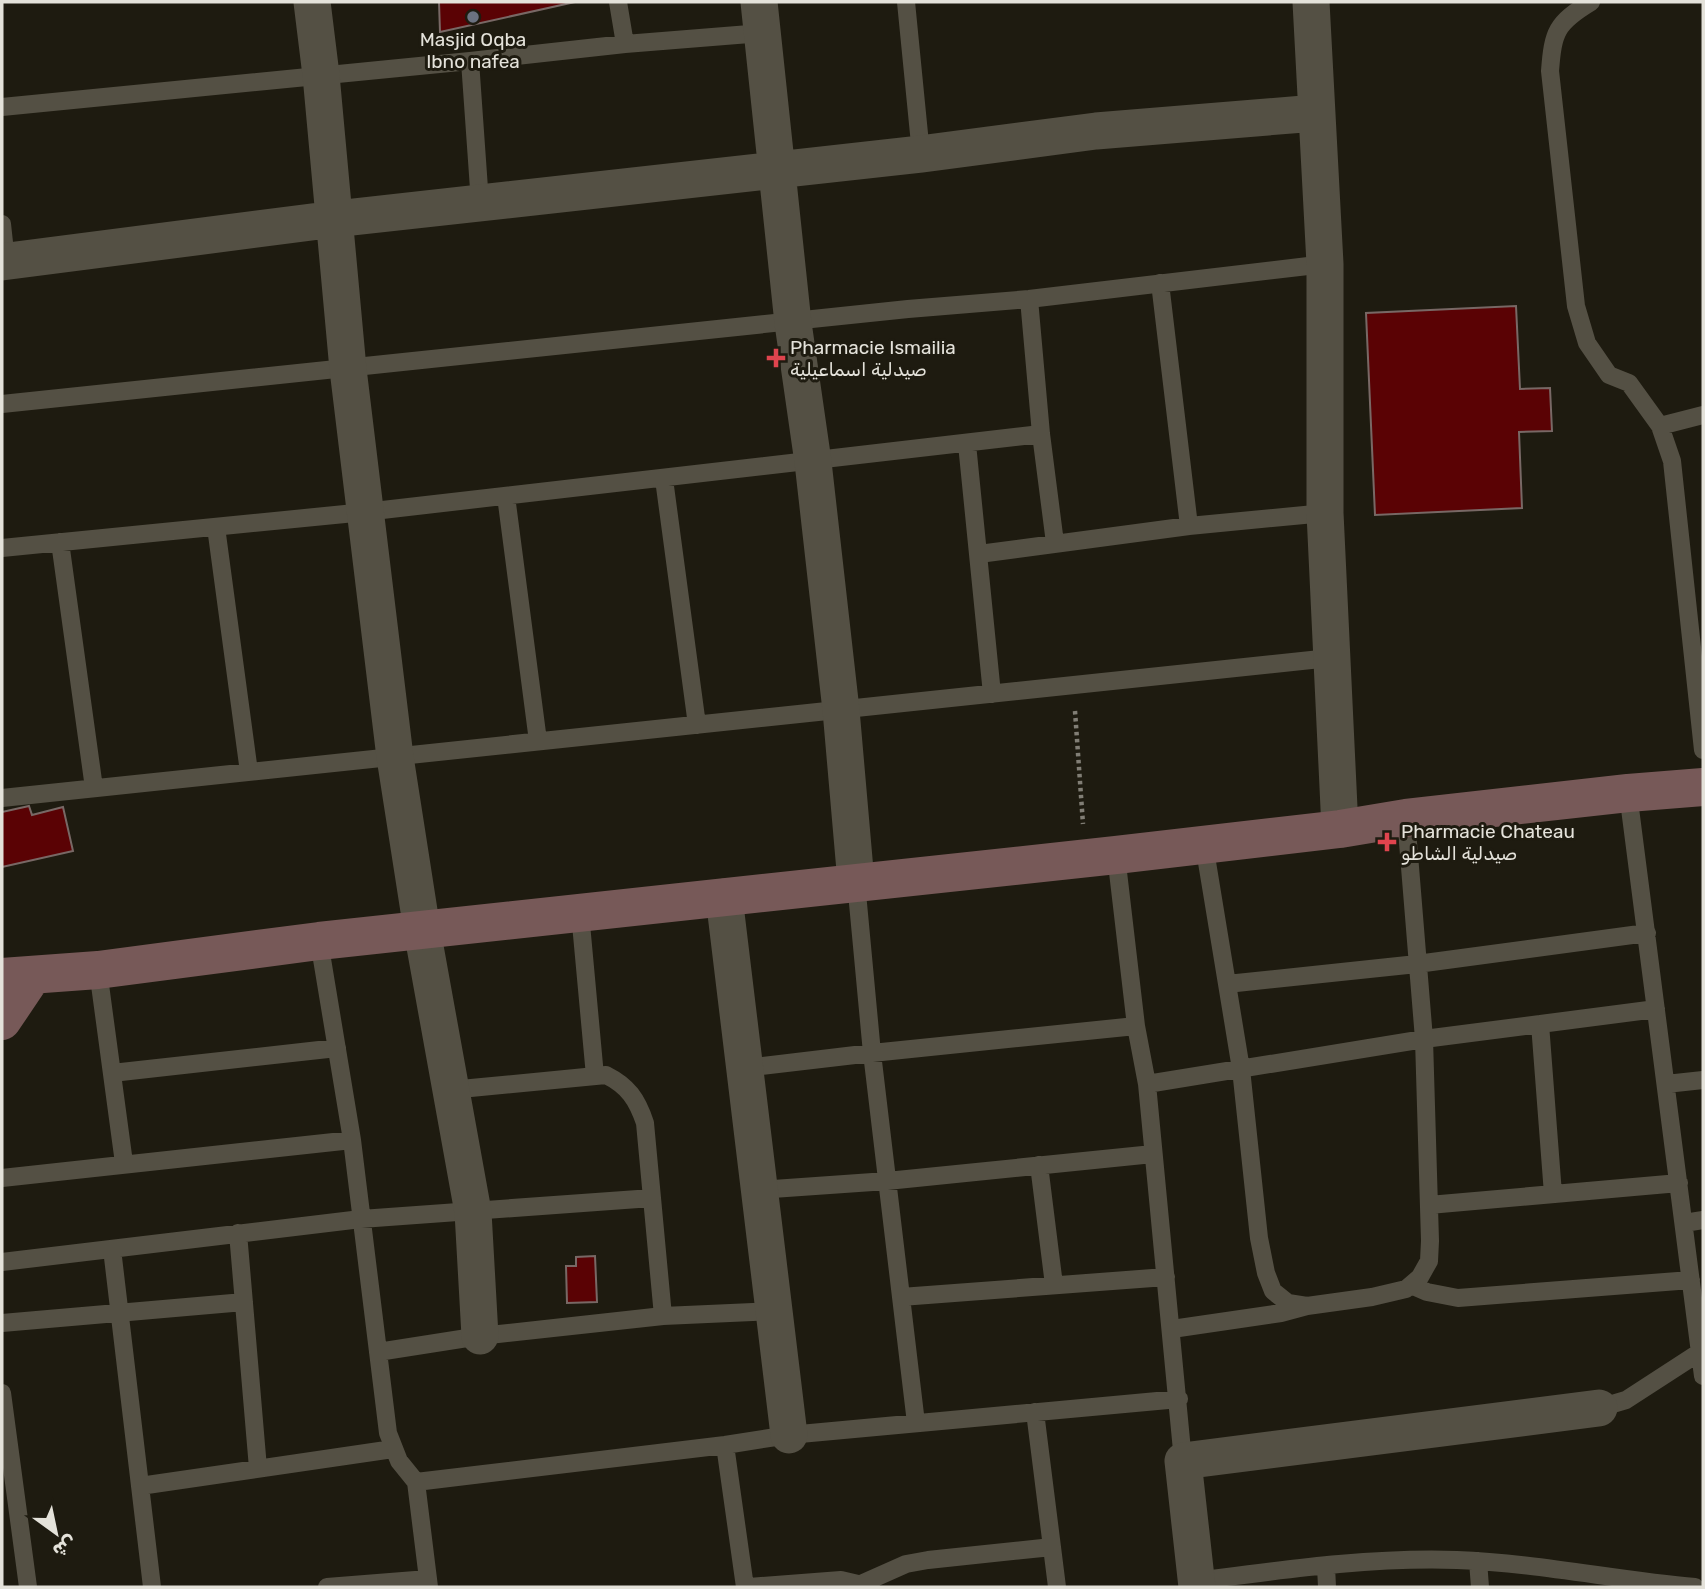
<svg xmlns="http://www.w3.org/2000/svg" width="1705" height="1589" font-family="Rubik,'Noto Naskh Arabic',sans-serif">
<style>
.building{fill:#5a0204;stroke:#786865;stroke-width:2}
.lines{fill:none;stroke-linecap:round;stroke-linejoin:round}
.path{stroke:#817e75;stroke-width:4.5;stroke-dasharray:3.5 3.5;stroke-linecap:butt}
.lane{stroke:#545044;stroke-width:18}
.street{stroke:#545044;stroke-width:37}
.secondary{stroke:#775958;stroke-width:38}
.worship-dot{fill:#6b7280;stroke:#1e1b10;stroke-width:2.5}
.health-dot{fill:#e0444e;stroke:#1e1b10;stroke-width:2.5}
.labels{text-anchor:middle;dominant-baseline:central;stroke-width:6;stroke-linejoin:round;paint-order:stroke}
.poi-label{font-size:19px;fill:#e4e2da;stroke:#1e1b10;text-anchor:start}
</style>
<rect width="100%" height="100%" fill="#1e1b10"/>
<path class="building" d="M 439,2 L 575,2 L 440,32 Z
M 1516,306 L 1520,389 L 1550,388 L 1552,431 L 1519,432 L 1522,508 L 1375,515 L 1366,313 Z
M 29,806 L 32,815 L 63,807 L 73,851 L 2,867 L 2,812 Z
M 595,1256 L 597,1302 L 567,1303 L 566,1266 L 576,1266 L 576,1257 Z"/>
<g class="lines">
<path class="path" d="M 1075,711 L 1083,824"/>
<path class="lane" d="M 618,2 L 625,44
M 906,2 L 921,154
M 1591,2 C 1556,23 1553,32 1550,71 L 1576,306 L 1587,343 L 1609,375 L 1629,383 L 1660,426 L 1672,461 L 1703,750
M 470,61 L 480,203
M 2,107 L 470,61 L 625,44 L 762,33
M 2,224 L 6,261
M 1160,283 L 1189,526
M 1029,299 L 1041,434 L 1055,543
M 2,404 L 908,309 L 1029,299 L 1325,264
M 1660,426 L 1703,415
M 967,444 L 992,694
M 664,479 L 697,725
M 506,496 L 538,741
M 216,527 L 249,772
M 60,542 L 94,788
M 2,548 L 365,512 L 1041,434
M 979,554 L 1189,526 L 1325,513
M 1628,793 L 1703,1376
M 2,798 L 1330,658
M 1204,844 L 1241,1069 L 1259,1238 L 1266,1273 L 1273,1291 L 1288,1303 L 1307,1306
M 1116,855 L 1136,1026 L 1147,1084 L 1183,1461
M 856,882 L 872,1053 L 916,1423
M 580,913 L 595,1076
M 319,941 L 352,1140 L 388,1433 L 399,1461 L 416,1482 L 429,1587
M 98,970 L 124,1163
M 1227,984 L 1417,964 L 1647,933
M 1540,1024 L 1553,1194
M 745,1068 L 872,1053 L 1136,1026
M 112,1073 L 337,1048
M 1147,1084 L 1424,1039 L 1656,1009
M 1666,1084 L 1703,1080
M 450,1090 L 606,1075 C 628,1086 637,1099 645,1123 L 663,1316
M 1039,1165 L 1054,1285
M 2,1178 L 352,1140
M 759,1190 L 887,1181 L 1153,1154
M 1429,1205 L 1679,1183
M 1684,1223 L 1703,1220
M 238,1233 L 258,1468
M 112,1249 L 152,1587
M 2,1262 L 361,1219 L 652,1198
M 1411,1285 L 1427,1292 L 1458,1298 L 1691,1280
M 901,1297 L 1166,1277
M 2,1323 L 244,1302
M 1172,1329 L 1281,1313 L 1307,1306 L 1372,1297 L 1406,1289 L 1420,1277 L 1429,1261 L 1430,1241 L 1424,1039 L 1406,818
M 378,1352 L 480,1336 L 663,1316 L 773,1311
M 2,1393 L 28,1587
M 1599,1408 L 1626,1400 L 1703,1350
M 1035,1412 L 1057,1587
M 725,1445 L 745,1587
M 416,1482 L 725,1445 L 789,1435 L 1179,1399
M 140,1486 L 393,1449
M 1478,1561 L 1480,1587
M 1326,1566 L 1327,1587
M 1196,1581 C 1282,1570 1370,1557 1457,1560 C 1537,1563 1616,1580 1695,1587
M 861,1584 L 906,1564 L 928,1560 L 1052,1547
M 327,1587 L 428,1579
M 749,1587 L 841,1580 L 871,1587"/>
<path class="street" d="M 312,2 L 321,75 L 348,369 L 395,757 L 422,930 L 473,1212 L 480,1336
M 759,2 L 793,323 L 813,462 L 841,710 L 856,882
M 1311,2 L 1325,264 L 1325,513 L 1340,829
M 2,262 L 335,219 L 921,154 L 1096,131 L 1316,113
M 724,897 L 789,1435
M 1197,1587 L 1183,1461 L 1599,1408"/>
<path class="secondary" d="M 2,977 L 98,970 L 319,941 L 1116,855 L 1340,829 L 1406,818 L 1628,793 L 1703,787
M 2,1021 L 33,975"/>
</g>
<circle class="worship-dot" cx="473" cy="17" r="7"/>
<g class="health-dot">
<path d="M772.5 347.5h7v7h7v7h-7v7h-7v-7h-7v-7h7z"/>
<path d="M1383.5 831.5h7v7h7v7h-7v7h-7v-7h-7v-7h7z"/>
</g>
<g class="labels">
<g class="poi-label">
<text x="473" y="39" text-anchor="middle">Masjid Oqba<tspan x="473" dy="22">Ibno nafea</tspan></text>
<text x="790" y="347">Pharmacie Ismailia<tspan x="790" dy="22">صيدلية اسماعيلية</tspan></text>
<text x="1401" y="831">Pharmacie Chateau<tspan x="1401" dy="22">صيدلية الشاطو</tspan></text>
</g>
</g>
<rect width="1705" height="1589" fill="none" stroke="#e4e2da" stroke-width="7"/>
<g transform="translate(56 1533) rotate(147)" stroke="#1e1b10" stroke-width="5" paint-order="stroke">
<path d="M0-5L12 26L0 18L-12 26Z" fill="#e4e2da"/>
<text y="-10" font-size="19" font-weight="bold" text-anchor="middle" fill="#e4e2da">ش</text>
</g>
</svg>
